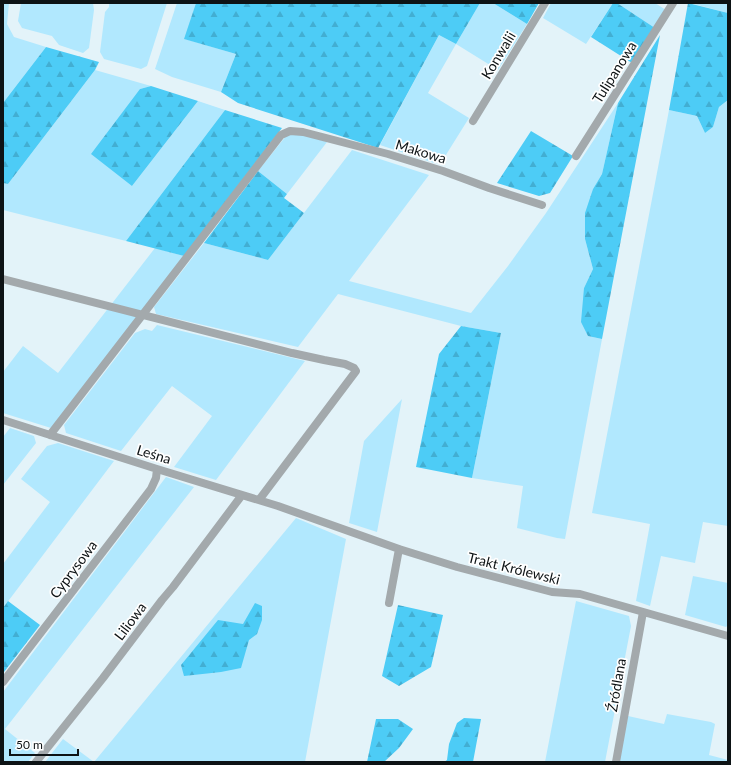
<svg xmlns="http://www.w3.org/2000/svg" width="731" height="765" font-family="Lato,sans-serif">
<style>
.grass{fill:#b1e8fe}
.forest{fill:url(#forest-firs)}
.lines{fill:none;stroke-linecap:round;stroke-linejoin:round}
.minor{stroke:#a3a9ac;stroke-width:8}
.labels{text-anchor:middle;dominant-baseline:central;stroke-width:3.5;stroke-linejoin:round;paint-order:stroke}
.street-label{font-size:14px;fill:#0d1315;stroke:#fff}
</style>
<defs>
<pattern id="forest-firs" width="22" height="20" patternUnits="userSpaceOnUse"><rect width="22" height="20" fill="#4dccf6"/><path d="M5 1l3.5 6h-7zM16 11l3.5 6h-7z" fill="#42aed2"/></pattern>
</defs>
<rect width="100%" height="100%" fill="#e3f3f9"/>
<path class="grass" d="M 3,3 L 9,3 L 7,24 L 14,37 L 46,47 L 3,103 Z
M 21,3 L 93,3 L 94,10 L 89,48 L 83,53 L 59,45 L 52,36 L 22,28 L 18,21 Z
M 109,3 L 167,3 L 147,66 L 141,69 L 104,59 L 100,52 L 105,12 L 109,7 Z
M 177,3 L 196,3 L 185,39 L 236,54 L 221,92 L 172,77 L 155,69 Z
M 480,3 L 493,3 L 527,24 L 498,70 L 456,44 L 428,93 L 469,118 L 444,158 L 434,163 L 380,145 L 439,35 L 456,44 Z
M 551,3 L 613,3 L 586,44 L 543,18 Z
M 617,3 L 655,3 L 666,10 L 655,28 Z
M 690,3 L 728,3 L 728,13 Z
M 95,70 L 151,86 L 140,89 L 132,186 L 198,101 L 225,110 L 126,241 L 3,210 L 3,183 L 8,184 Z
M 728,100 L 728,526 L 703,522 L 695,563 L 661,556 L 650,606 L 636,601 L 650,524 L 592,513 L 669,110 L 697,116 L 705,133 L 713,127 L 719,107 Z
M 618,103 L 602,174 L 593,189 L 585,239 L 593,269 L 584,288 L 588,336 L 602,339 L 565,539 L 557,538 L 517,528 L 523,486 L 472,478 L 501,333 L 461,326 L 338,294 L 298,347 L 156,314 L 154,307 L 204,243 L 268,260 L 352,150 L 429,175 L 349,281 L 471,313 L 508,266 L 546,213 Z
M 299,133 L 327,142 L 287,194 L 258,171 L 286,136 Z
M 155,248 L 184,256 L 51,428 L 3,413 L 3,372 L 23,346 L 58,373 Z
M 157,325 L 305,361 L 216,480 L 174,467 L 212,416 L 172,386 L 121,451 L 66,433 L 64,425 L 135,333 L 145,329 L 152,331 Z
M 402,399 L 377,532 L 349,523 L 364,441 Z
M 10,428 L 34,436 L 36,443 L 3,485 L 3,437 Z
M 58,443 L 114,461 L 3,608 L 3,564 L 50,502 L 21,479 L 47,446 Z
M 166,477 L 194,487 L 5,729 L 35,753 L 28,762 L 3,762 L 3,692 Z
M 296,518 L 346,539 L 305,762 L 45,762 L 63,739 L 94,762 Z
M 693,576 L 728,583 L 728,625 L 726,627 L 685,615 Z
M 576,601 L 629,616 L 631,626 L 605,762 L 545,762 Z
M 667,714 L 711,722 L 715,724 L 709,755 L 728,760 L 728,762 L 619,762 L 628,716 L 664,724 Z"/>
<path class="forest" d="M 196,3 L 480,3 L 456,44 L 439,35 L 378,148 L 238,103 L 221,92 L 236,54 L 184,39 Z
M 493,3 L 539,3 L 527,24 Z
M 613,3 L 617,3 L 655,28 L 632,63 L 591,37 Z
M 688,3 L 728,13 L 728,100 L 719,107 L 713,127 L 705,133 L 697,116 L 669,110 Z
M 660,35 L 602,339 L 588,336 L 581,322 L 584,288 L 593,269 L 585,239 L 585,213 L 593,189 L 602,174 L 618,103 Z
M 46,47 L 99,62 L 95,70 L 8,184 L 3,183 L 3,103 Z
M 151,86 L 198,101 L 132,186 L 91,154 L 140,89 Z
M 225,110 L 282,128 L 184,256 L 126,241 Z
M 531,131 L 573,156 L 550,193 L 539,196 L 497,183 Z
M 258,171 L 287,194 L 284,198 L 304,213 L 268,260 L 204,243 Z
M 461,326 L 501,333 L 472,478 L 416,467 L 439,354 Z
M 8,601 L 40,625 L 4,672 L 3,671 L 3,608 Z
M 255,603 L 262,606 L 262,620 L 257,634 L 249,640 L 241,668 L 221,672 L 184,676 L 181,665 L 218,620 L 243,624 Z
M 398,605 L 443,615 L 431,667 L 399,686 L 382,676 Z
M 464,718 L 481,719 L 473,762 L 444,762 L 447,760 L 449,744 L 457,723 Z
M 376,719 L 398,719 L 413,729 L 399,748 L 384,762 L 367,762 Z"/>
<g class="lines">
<path class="minor" d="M 473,121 L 545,3
M 576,156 L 673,3
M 3,279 L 292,353 L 324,360 L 345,364 L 354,368 L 356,371 L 259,500
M 3,420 L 157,469 L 278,506 L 399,549 L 457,567 L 552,592 L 580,594 L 728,636
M 50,435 L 281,135 L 290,131 L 303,132 L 388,154 L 443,171 L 489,188 L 542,205
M 389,603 L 399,549
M 3,682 L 151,489 L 156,478 L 157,469
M 36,762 L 103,678 L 162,600 L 173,587 L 242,495
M 616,762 L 643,612"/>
</g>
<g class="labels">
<g class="street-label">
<text transform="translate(498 55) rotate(-59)">Konwalii</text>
<text transform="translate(614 72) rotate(-58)">Tulipanowa</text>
<text transform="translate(421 151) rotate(17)">Makowa</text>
<text transform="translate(154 454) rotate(17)">Leśna</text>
<text transform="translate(514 568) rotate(14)">Trakt Królewski</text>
<text transform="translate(73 569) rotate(-53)">Cyprysowa</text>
<text transform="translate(130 621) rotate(-53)">Liliowa</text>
<text transform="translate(616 685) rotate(-80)">Źródlana</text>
</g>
</g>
<rect width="731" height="765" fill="none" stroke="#0d1315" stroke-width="8"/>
<path d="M10 749v6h68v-6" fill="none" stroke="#0d1315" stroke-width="2"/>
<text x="16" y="749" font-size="12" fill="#0d1315" stroke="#ffffff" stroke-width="3" paint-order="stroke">50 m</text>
</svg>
